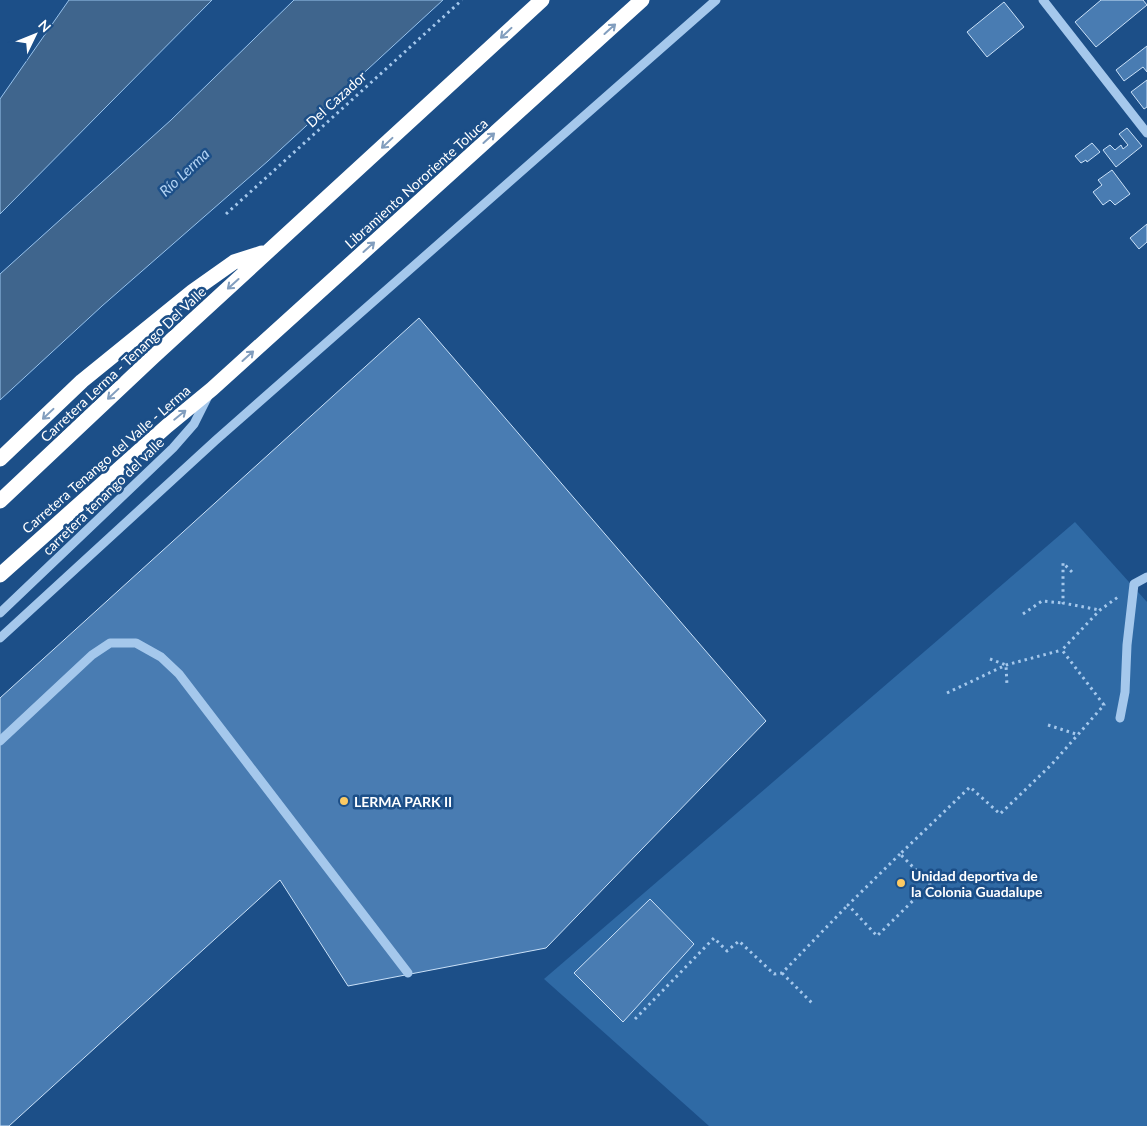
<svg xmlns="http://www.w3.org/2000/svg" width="1147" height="1126" font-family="Lato,sans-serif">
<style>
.green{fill:#2f6aa5}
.water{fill:#3f658d;stroke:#98c3ed}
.building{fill:#497cb2;stroke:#cae1f8}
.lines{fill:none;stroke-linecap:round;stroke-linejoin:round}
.path{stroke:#a5c8ec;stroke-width:3;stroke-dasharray:2.5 4;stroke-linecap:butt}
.minor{stroke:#a5c8ec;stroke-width:9}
.highway{stroke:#fff;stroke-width:15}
.oneway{stroke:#829ebe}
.poi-dot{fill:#fcca63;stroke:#1c4f88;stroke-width:2}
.labels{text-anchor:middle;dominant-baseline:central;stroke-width:5;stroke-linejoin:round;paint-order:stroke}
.street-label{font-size:14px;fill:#fff;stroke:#1c4f88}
.poi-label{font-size:14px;font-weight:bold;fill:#fff;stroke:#1c4f88;text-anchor:start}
.water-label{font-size:15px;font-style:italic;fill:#b1d2f3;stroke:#1c4f88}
</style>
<rect width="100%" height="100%" fill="#1c4f88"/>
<path class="green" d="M 1075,522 L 1147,602 L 1147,1126 L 709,1126 L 544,979 Z"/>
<path class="water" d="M 69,0 L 212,0 L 0,214 L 0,99 Z
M 294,0 L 443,0 L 268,161 L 102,306 L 0,400 L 0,274 L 171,120 Z"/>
<path class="building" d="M 1101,0 L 1143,0 L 1147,5 L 1096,47 L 1075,22 Z
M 1004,2 L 1024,27 L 987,57 L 967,32 Z
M 1147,46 L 1147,72 L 1143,67 L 1124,81 L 1116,70 Z
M 1147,80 L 1147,107 L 1144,109 L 1131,92 Z
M 1127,128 L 1142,146 L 1116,167 L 1103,150 L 1110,145 L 1115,150 L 1121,145 L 1123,149 L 1128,145 L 1119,134 Z
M 1092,143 L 1100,152 L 1087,162 L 1086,160 L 1081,163 L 1075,156 Z
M 1112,170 L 1130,194 L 1115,205 L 1110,200 L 1103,205 L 1093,192 L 1102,185 L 1098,180 Z
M 1147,224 L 1147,242 L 1139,249 L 1130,238 Z
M 419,318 L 766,721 L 546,948 L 348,986 L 280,880 L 9,1126 L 0,1126 L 0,698 Z
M 650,899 L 694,944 L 623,1022 L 574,973 Z"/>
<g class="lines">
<path class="path" d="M 226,214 L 462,0
M 1072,572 L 1063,563 L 1063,603 L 1099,610
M 1023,614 L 1042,601 L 1063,603
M 990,659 L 1006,665 L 1007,686
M 947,693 L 1006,665 L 1062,650
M 1048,725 L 1079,735
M 900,854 L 848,905 L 877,936 L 930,884 L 900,854 L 970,787 L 1000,814 L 1052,764 L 1104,705 L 1062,650 L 1100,610 L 1118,597
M 782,973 L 812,1003
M 635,1019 L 714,938 L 727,951 L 739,941 L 774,974 L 782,973 L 848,905"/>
<path class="minor" d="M 1043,0 L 1147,133
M 0,613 L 173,448 L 194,424 L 208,396
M 0,638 L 216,440 L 716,0
M 1120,718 L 1125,692 L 1127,645 L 1134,584 L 1147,577
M 0,741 L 92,655 L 110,643 L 136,643 L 161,657 L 179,674 L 408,973"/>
<path class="highway" d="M 0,459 L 82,381 L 193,291 L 234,262 L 262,253
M 0,501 L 153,357 L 542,0
M 0,575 L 167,426 L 212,389 L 642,0"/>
</g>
<defs><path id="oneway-shaft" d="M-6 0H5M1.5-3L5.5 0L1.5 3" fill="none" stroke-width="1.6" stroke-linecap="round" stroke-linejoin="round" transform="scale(1.25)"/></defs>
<g class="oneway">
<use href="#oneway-shaft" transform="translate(610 29) rotate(-42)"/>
<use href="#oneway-shaft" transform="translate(506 33) rotate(137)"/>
<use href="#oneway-shaft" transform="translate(489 138) rotate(-42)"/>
<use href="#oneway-shaft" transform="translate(387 143) rotate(137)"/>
<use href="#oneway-shaft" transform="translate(369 247) rotate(-42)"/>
<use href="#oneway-shaft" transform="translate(233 284) rotate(138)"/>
<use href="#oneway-shaft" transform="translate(248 356) rotate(-42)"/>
<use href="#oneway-shaft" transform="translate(113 394) rotate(137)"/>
<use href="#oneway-shaft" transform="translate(48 414) rotate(137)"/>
<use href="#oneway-shaft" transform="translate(180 415) rotate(-39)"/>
</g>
<g class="poi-dot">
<circle cx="344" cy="801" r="5"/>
<circle cx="901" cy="883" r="5"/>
</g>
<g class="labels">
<g class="street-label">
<text transform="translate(336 99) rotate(-42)">Del Cazador</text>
<text transform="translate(416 183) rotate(-42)">Libramiento Nororiente Toluca</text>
<text transform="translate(123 364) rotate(-43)">Carretera Lerma - Tenango Del Valle</text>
<text transform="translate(106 459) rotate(-41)">Carretera Tenango del Valle - Lerma</text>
<text transform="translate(103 496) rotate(-44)">carretera tenango del valle</text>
</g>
<g class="poi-label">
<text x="354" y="801">LERMA PARK II</text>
<text x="911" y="875">Unidad deportiva de<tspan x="911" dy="16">la Colonia Guadalupe</tspan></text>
</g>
<g class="water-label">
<text transform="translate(184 172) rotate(-43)">Río Lerma</text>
</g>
</g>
<g transform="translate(35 35) rotate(47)" stroke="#1c4f88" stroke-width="4" paint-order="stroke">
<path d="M0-4L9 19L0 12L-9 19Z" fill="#ffffff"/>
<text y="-8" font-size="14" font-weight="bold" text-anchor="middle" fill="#ffffff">N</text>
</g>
</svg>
